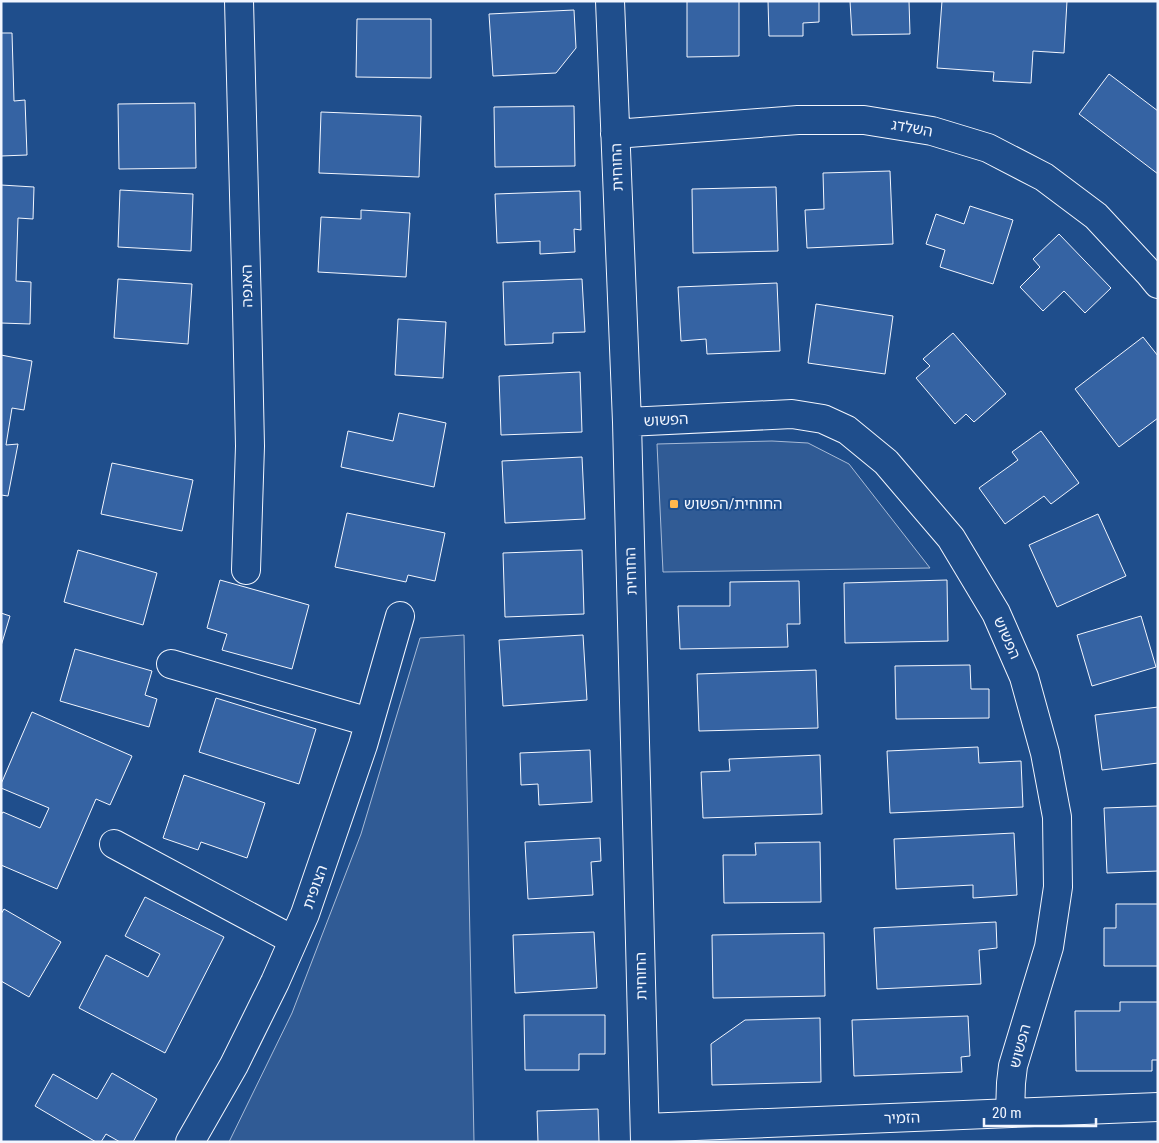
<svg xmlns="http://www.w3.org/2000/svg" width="1159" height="1143" font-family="'Roboto Condensed','Noto Sans Hebrew',sans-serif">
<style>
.built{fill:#305b95;stroke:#a8bbd7}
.building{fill:#3563a3;stroke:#f2f6ff}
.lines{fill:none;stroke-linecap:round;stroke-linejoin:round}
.minor-casing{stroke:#f2f6ff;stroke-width:30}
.minor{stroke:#1f4e8c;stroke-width:28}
.poi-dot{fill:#ffb74d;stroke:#1f4e8c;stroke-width:2}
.labels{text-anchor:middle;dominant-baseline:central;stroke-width:4;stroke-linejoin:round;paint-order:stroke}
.street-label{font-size:15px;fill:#f2f6ff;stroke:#1f4e8c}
.poi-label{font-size:15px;fill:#f2f6ff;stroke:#1f4e8c;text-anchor:start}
</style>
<rect width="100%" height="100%" fill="#1f4e8c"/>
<path class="built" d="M 772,441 L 808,443 L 849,464 L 930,568 L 663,572 L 657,444 Z
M 464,635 L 474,1142 L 229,1142 L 292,1013 L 361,834 L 420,638 Z"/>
<path class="building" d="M 687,1 L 739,1 L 739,56 L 687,57 Z
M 768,1 L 819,1 L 819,22 L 803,23 L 803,36 L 769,36 Z
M 850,1 L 909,1 L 910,34 L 852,35 Z
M 942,1 L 1067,1 L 1064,53 L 1033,51 L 1031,83 L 993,81 L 994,72 L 937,68 Z
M 574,10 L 576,48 L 556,73 L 493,76 L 489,14 Z
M 357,19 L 431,19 L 431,78 L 356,77 Z
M 1,33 L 12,33 L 14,101 L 25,100 L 27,155 L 1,156 Z
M 1109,74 L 1158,111 L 1158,174 L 1079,114 Z
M 195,103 L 196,168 L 119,169 L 118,104 Z
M 574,106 L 575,166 L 495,167 L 494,107 Z
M 321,112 L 421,116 L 419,177 L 319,173 Z
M 890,171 L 893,244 L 807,248 L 805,210 L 824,209 L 823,173 Z
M 1,185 L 34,187 L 33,219 L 18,218 L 16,281 L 31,282 L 30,324 L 1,323 Z
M 776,187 L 778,251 L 693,253 L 692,189 Z
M 120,190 L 193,194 L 191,251 L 118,247 Z
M 580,191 L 581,230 L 574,229 L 575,252 L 540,254 L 540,241 L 497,243 L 495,194 Z
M 970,206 L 1013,220 L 993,284 L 940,267 L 945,250 L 926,244 L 936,214 L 964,224 Z
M 361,210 L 410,213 L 406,277 L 318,272 L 321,217 L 361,219 Z
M 1059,234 L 1111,288 L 1085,313 L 1064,291 L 1043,311 L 1020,287 L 1040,267 L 1033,259 Z
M 118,279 L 192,284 L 188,344 L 114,338 Z
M 582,279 L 585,332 L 553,333 L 553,343 L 505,345 L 503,282 Z
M 777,283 L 780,351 L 707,354 L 706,339 L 681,341 L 678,287 Z
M 816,304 L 893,316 L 885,374 L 808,363 Z
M 398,319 L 446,322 L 443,378 L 395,375 Z
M 953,333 L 1006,394 L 974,422 L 966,414 L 955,424 L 916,378 L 930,366 L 923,359 Z
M 1143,337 L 1158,356 L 1158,418 L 1119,447 L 1075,389 Z
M 1,355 L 32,361 L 24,410 L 12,408 L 6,445 L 18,444 L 8,496 L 1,495 Z
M 580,372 L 582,432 L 501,435 L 499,376 Z
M 399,413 L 446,423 L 434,487 L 341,467 L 348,431 L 393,441 Z
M 1041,431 L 1079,483 L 1051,504 L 1044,496 L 1005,524 L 979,488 L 1018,460 L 1012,452 Z
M 582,457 L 585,519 L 505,523 L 502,461 Z
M 112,463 L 193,480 L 182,531 L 101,514 Z
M 347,513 L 445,533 L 435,581 L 408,575 L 406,582 L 335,567 Z
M 1098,514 L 1126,576 L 1057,607 L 1029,545 Z
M 78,550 L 157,573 L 143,625 L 64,602 Z
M 582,550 L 584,614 L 505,617 L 503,553 Z
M 220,580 L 309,605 L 292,669 L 222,650 L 227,634 L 207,628 Z
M 947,580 L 948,641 L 845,643 L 844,583 Z
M 799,581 L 800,624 L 787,624 L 788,647 L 680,649 L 678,606 L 730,606 L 730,582 Z
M 1,613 L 10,616 L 1,646 Z
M 1141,616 L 1156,667 L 1092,686 L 1077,635 Z
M 583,635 L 587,700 L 503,706 L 499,640 Z
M 75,649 L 152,671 L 145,695 L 157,699 L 149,727 L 60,701 Z
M 970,665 L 971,689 L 989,689 L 989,718 L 896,719 L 895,666 Z
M 816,670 L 818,728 L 699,731 L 697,674 Z
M 216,698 L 316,729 L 299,784 L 199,752 Z
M 1158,707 L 1158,763 L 1102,770 L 1095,715 Z
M 32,712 L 132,756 L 110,805 L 96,799 L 57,889 L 1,865 L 1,815 L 3,812 L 40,828 L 49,808 L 1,788 L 1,784 Z
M 978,747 L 979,763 L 1021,761 L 1023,807 L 890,813 L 887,751 Z
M 590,750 L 592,802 L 539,805 L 538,784 L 521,785 L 520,753 Z
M 820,755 L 822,814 L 703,818 L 701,772 L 730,771 L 729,759 Z
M 184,775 L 265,803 L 247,858 L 201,842 L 198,850 L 163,838 Z
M 1158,806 L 1158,871 L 1107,873 L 1104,808 Z
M 1014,833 L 1017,895 L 973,898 L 973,885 L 896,889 L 894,839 Z
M 600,838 L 601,861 L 591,862 L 593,895 L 528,899 L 525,842 Z
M 820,842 L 821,902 L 724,903 L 723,855 L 756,855 L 755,843 Z
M 145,897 L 224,937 L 165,1053 L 79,1008 L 106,955 L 148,977 L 160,954 L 125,936 Z
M 1116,904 L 1158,904 L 1158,966 L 1104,966 L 1104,928 L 1116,928 Z
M 4,909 L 61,942 L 29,997 L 1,981 L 1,914 Z
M 996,922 L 997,948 L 979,950 L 981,984 L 877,989 L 874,928 Z
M 594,932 L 597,988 L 515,993 L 513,935 Z
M 824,933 L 825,996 L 713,998 L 712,935 Z
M 1120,1002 L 1158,1002 L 1158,1060 L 1152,1060 L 1152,1071 L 1076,1071 L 1075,1011 L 1120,1011 Z
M 524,1015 L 605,1015 L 605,1054 L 579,1054 L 579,1070 L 525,1070 Z
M 968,1016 L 970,1056 L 961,1057 L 962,1072 L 854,1076 L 852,1020 Z
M 820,1018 L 821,1082 L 712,1085 L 711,1044 L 745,1020 Z
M 112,1073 L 157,1099 L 133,1142 L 120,1142 L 106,1134 L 101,1142 L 96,1142 L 35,1106 L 53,1074 L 97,1099 Z
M 598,1109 L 599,1142 L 537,1142 L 538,1142 L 537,1111 Z"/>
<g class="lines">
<defs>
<path id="minor" d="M 239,1 L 247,310 L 250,446 L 246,570
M 610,1 L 627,422 L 645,1142
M 615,134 L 798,120 L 864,120 L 932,131 L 988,148 L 1044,177 L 1096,216 L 1149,273 L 1158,284
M 627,422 L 792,414 L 823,419 L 847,430 L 886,462 L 951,538 L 996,613 L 1024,677 L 1045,753 L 1057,817 L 1058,887 L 1049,947 L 1013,1066 L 1011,1083 L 1010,1113
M 171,664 L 369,722
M 114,844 L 293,940
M 645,1128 L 1158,1107
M 190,1142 L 234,1065 L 275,982 L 305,914 L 363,745 L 400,616"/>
</defs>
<use href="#minor" class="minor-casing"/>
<use href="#minor" class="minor"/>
</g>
<rect class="poi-dot" x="669" y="499" width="10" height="10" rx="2.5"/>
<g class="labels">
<g class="street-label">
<text transform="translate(912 128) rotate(10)">השלדג</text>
<text transform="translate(617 167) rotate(-92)">החוחית</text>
<text transform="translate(247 286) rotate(-91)">האנפה</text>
<text transform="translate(666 420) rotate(-3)">הפשוש</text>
<text transform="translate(631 571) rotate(-92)">החוחית</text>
<text transform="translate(1007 638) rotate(66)">הפשוש</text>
<text transform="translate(315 887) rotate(-70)">הצופית</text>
<text transform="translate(641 976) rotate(-91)">החוחית</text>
<text transform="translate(1020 1046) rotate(-75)">הפשוש</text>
<text transform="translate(902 1118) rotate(-2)">הזמיר</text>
</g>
<g class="poi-label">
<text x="684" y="504">החוחית/הפשוש</text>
</g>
</g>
<rect width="1159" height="1143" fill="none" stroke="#f2f6ff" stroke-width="5"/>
<path d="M984 1118v8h112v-8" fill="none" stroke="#f2f6ff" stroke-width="2.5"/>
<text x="992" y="1118" font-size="15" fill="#f2f6ff" stroke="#1f4e8c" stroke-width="4" paint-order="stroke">20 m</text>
</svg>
